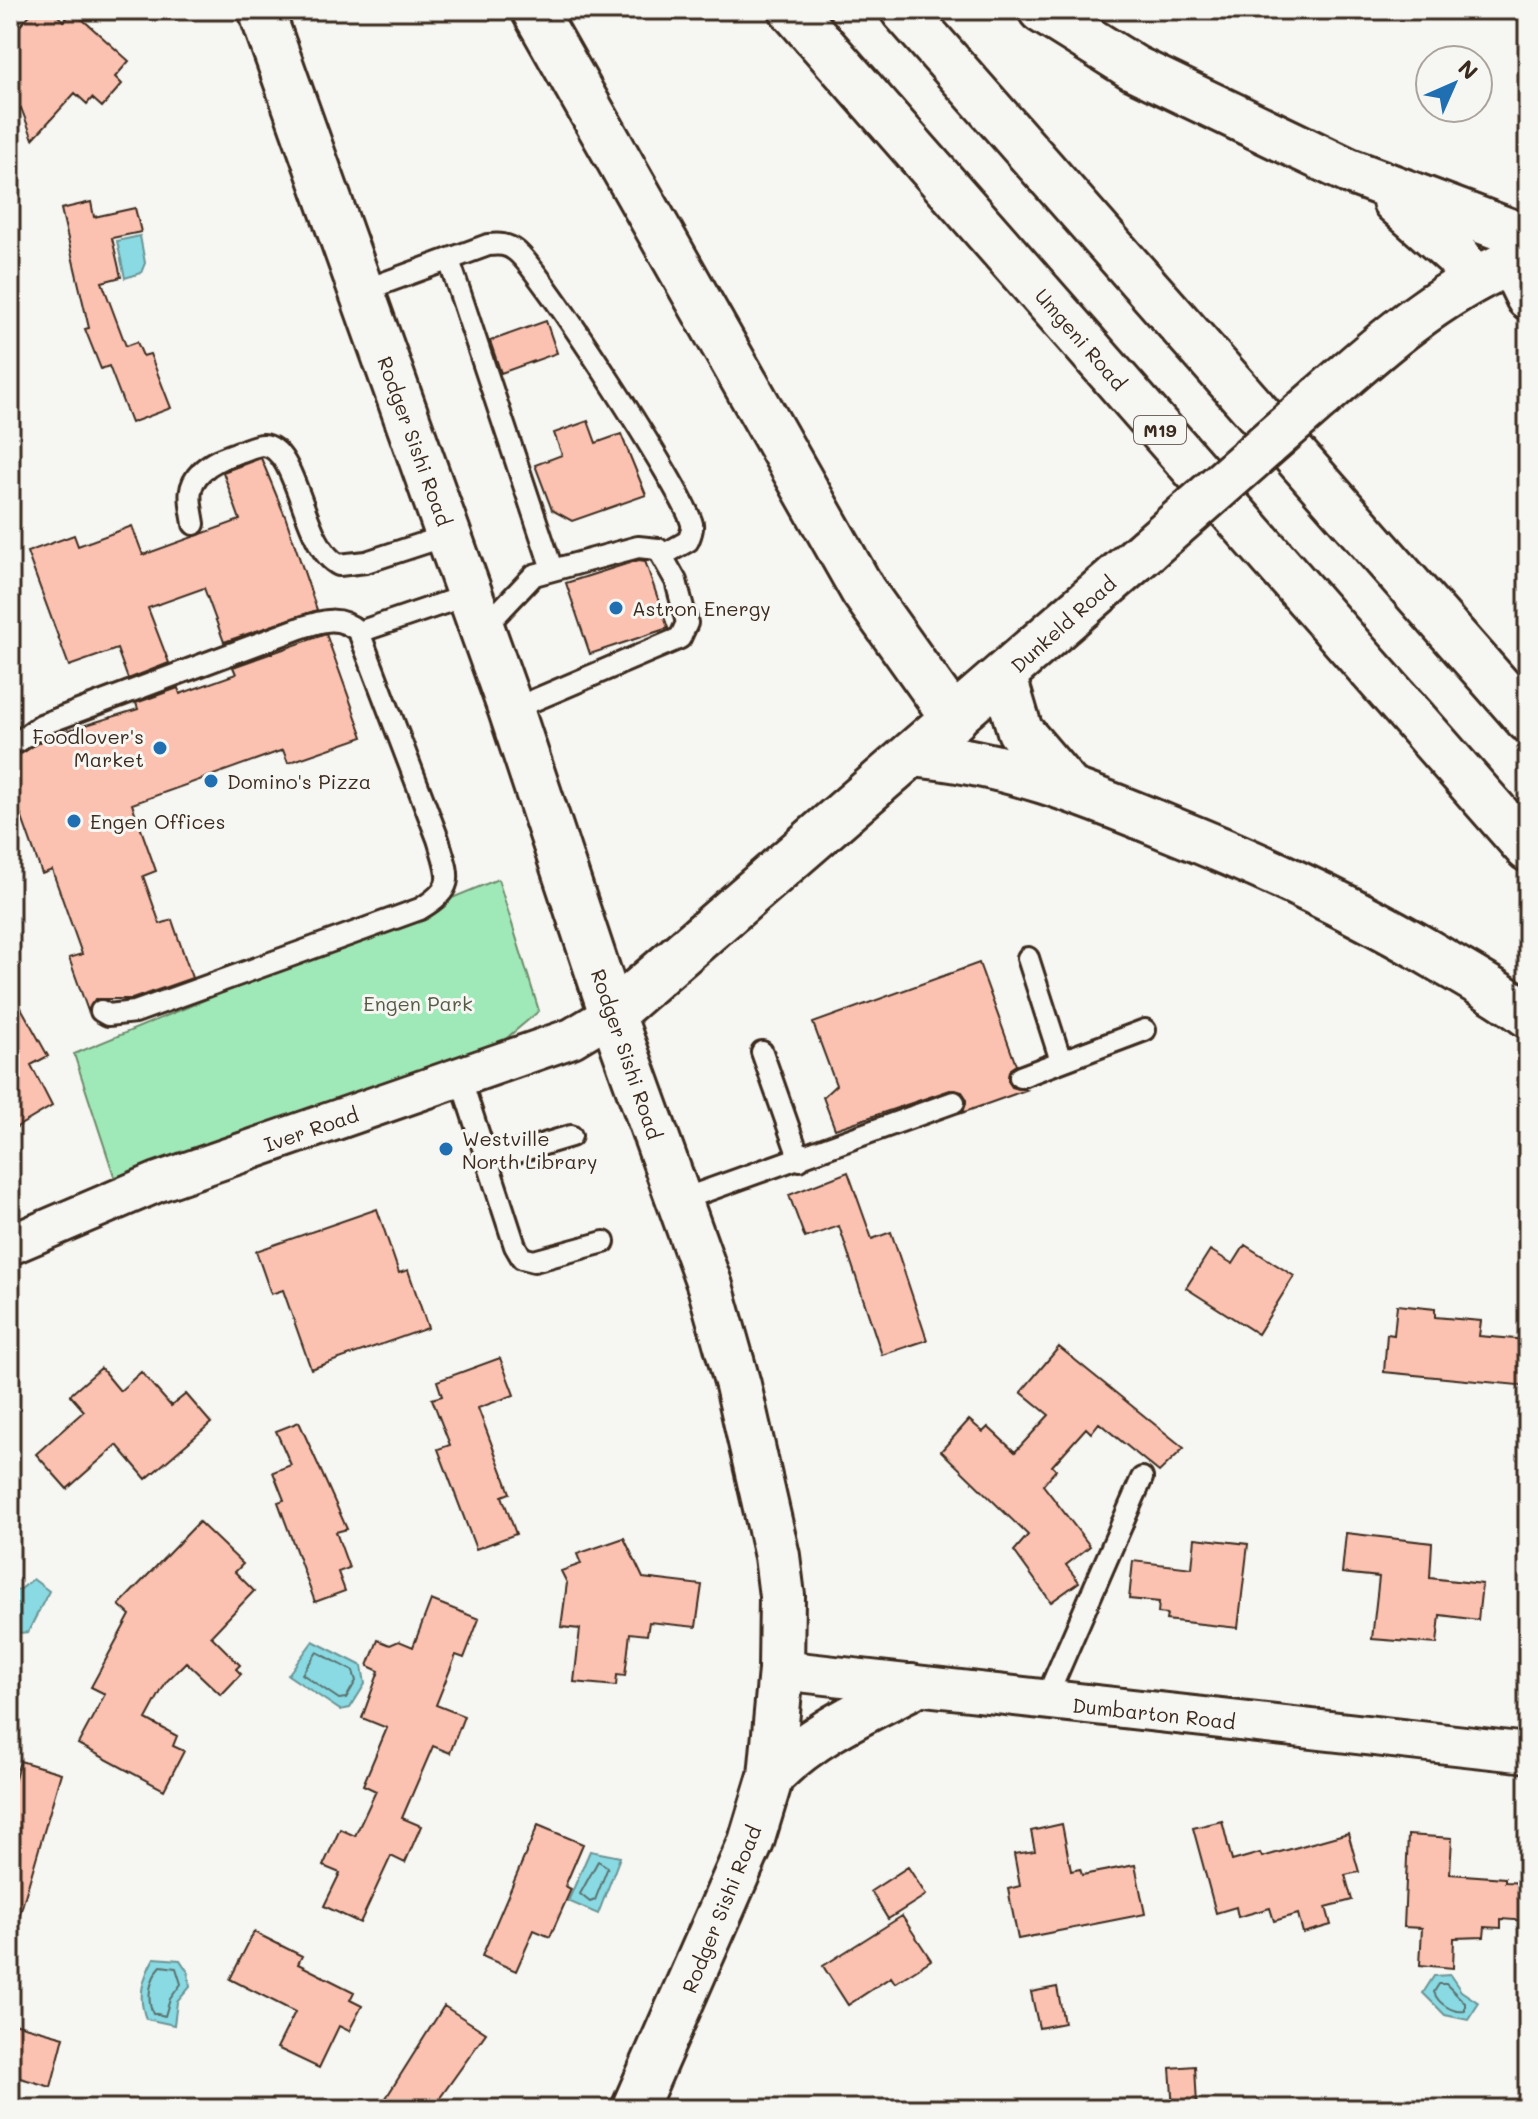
<svg xmlns="http://www.w3.org/2000/svg" width="1538" height="2119" font-family="Mali,sans-serif">
<style>
.green{fill:#9fe9b8;stroke:#6d8a6b;stroke-width:2}
.water{fill:#89dae3;stroke:#6a9494;stroke-width:2}
.lines{fill:none;stroke-linecap:round;stroke-linejoin:round}
.shore{stroke:#5a706d;stroke-width:2}
.building{fill:#fbc2b1;stroke:#3b2a1e;stroke-width:2}
.service-casing{stroke:#3b2a1e;stroke-width:26}
.minor-casing{stroke:#3b2a1e;stroke-width:44}
.tertiary-casing{stroke:#3b2a1e;stroke-width:50}
.secondary-casing{stroke:#3b2a1e;stroke-width:50}
.motorway-casing{stroke:#3b2a1e;stroke-width:50}
.service{stroke:#f6f6f2;stroke-width:20}
.minor{stroke:#f6f6f2;stroke-width:38}
.tertiary{stroke:#f6f6f2;stroke-width:44}
.secondary{stroke:#f6f6f2;stroke-width:44}
.motorway{stroke:#f6f6f2;stroke-width:44}
.secondary-bridge-casing{stroke:#3b2a1e;stroke-width:50;stroke-linecap:butt}
.secondary-bridge{stroke:#f6f6f2;stroke-width:44}
.poi-dot{fill:#1f6fb2;stroke:#f6f6f2;stroke-width:3}
.labels{text-anchor:middle;dominant-baseline:central;stroke-width:6;stroke-linejoin:round;paint-order:stroke}
.shield{fill:#f6f6f2;stroke:#73675e;stroke-width:2}
.shield-label{font-size:18px;font-weight:bold;fill:#3b2a1e}
.street-label{font-size:20px;fill:#3b2a1e;stroke:#f6f6f2}
.poi-label{font-size:20px;fill:#3b2a1e;stroke:#f6f6f2;text-anchor:start}
.park-label{font-size:20px;fill:#545a44;stroke:#f6f6f2}
</style>
<rect width="100%" height="100%" fill="#f6f6f2"/>
<filter id="ink" filterUnits="userSpaceOnUse"><feTurbulence type="fractalNoise" baseFrequency=".0125" numOctaves="2"/><feDisplacementMap in="SourceGraphic" scale="16" xChannelSelector="R" yChannelSelector="G"/><feConvolveMatrix kernelMatrix="1 2 1 2 8 2 1 2 1" color-interpolation-filters="sRGB"/></filter>
<g filter="url(#ink)">
<path class="green" d="M 498,879 L 539,1011 L 460,1077 L 121,1197 L 74,1054 Z"/>
<path class="water" d="M 140,236 L 145,263 L 141,273 L 125,278 L 117,241 Z
M 33,1579 L 49,1591 L 28,1632 L 10,1634 L 10,1592 L 21,1589 Z
M 313,1641 L 362,1666 L 365,1684 L 350,1708 L 340,1710 L 288,1675 Z
M 590,1851 L 620,1857 L 598,1914 L 568,1901 Z
M 154,1958 L 180,1960 L 188,1972 L 190,1987 L 177,2002 L 174,2025 L 146,2019 C 137,1996 143,1978 154,1958 Z
M 1450,1975 L 1461,1991 L 1479,2003 L 1468,2020 L 1445,2015 L 1423,1993 L 1434,1976 Z"/>
<g class="lines">
<path class="shore" d="M 317,1652 L 353,1671 L 356,1681 L 346,1698 L 339,1699 L 302,1674 Z
M 598,1861 L 608,1867 L 595,1900 L 590,1902 L 580,1894 Z
M 161,1966 L 176,1968 L 181,1984 L 170,1999 L 165,2016 L 153,2013 C 146,1998 150,1978 161,1966 Z
M 1439,1984 L 1446,1984 L 1465,2003 L 1465,2011 C 1453,2013 1438,2004 1434,1992 Z"/>
</g>
<path class="building" d="M 34,10 L 51,10 L 64,21 L 73,11 L 129,61 L 115,77 L 122,84 L 102,107 L 92,98 L 87,104 L 75,93 L 33,139 L 21,108 L 10,120 L 10,37 Z
M 91,202 L 94,217 L 135,208 L 141,232 L 112,238 L 121,277 L 102,282 L 126,346 L 137,342 L 143,356 L 150,354 L 171,408 L 131,423 L 109,366 L 101,369 L 85,329 L 89,328 L 61,209 Z
M 546,321 L 557,353 L 501,373 L 490,341 Z
M 588,421 L 596,443 L 621,434 L 646,495 L 572,521 L 552,510 L 535,465 L 562,455 L 554,433 Z
M 261,458 L 285,516 L 317,610 L 224,642 L 204,588 L 148,608 L 169,663 L 128,679 L 117,649 L 69,666 L 27,552 L 74,535 L 78,546 L 132,526 L 143,555 L 240,520 L 223,472 Z
M 639,560 L 645,561 L 668,628 L 590,654 L 566,583 Z
M 326,634 L 363,737 L 288,763 L 283,750 L 132,804 L 156,871 L 143,876 L 160,924 L 172,920 L 192,978 L 132,999 L 95,999 L 88,1011 L 69,958 L 82,954 L 52,870 L 42,874 L 10,784 L 10,750 L 21,754 L 47,737 L 138,709 L 136,703 L 178,688 L 180,694 L 236,674 L 233,667 Z
M 979,963 L 1016,1065 L 1010,1069 L 1008,1081 L 1012,1087 L 1026,1090 L 959,1114 L 964,1110 L 966,1098 L 962,1092 L 950,1090 L 835,1129 L 823,1097 L 836,1085 L 813,1023 Z
M 10,988 L 48,1056 L 31,1065 L 52,1106 L 10,1131 Z
M 848,1172 L 872,1239 L 891,1232 L 927,1340 L 882,1355 L 839,1226 L 805,1238 L 789,1195 Z
M 377,1209 L 399,1273 L 408,1270 L 428,1328 L 311,1369 L 283,1290 L 271,1294 L 256,1251 Z
M 1245,1245 L 1294,1276 L 1258,1334 L 1186,1288 L 1210,1250 L 1233,1264 Z
M 1397,1305 L 1435,1309 L 1435,1317 L 1481,1321 L 1479,1336 L 1528,1340 L 1528,1386 L 1384,1372 L 1387,1334 L 1394,1335 Z
M 1059,1347 L 1184,1448 L 1159,1472 L 1099,1423 L 1091,1433 L 1086,1428 L 1052,1466 L 1056,1470 L 1043,1485 L 1090,1546 L 1066,1565 L 1079,1582 L 1051,1602 L 1014,1551 L 1028,1535 L 941,1451 L 969,1420 L 983,1432 L 988,1427 L 1015,1452 L 1049,1415 L 1021,1392 Z
M 500,1358 L 514,1395 L 478,1408 L 510,1493 L 502,1496 L 516,1534 L 476,1549 L 438,1449 L 450,1445 L 432,1399 L 442,1396 L 437,1381 Z
M 101,1368 L 120,1391 L 141,1372 L 171,1406 L 186,1394 L 211,1423 L 146,1479 L 117,1445 L 67,1489 L 36,1454 L 84,1411 L 70,1395 Z
M 299,1422 L 347,1529 L 336,1532 L 349,1568 L 338,1572 L 345,1591 L 315,1602 L 278,1502 L 284,1500 L 273,1472 L 291,1465 L 276,1431 Z
M 199,1522 L 243,1564 L 235,1572 L 254,1591 L 211,1636 L 240,1665 L 236,1669 L 241,1674 L 221,1695 L 186,1662 L 166,1682 L 146,1719 L 177,1736 L 173,1746 L 184,1751 L 164,1790 L 78,1744 L 105,1694 L 91,1687 L 130,1615 L 119,1605 Z
M 1346,1533 L 1432,1543 L 1430,1578 L 1482,1584 L 1478,1620 L 1440,1615 L 1437,1644 L 1372,1639 L 1379,1577 L 1342,1573 Z
M 624,1538 L 643,1578 L 702,1585 L 696,1627 L 649,1622 L 647,1635 L 630,1633 L 625,1676 L 617,1675 L 616,1686 L 574,1682 L 580,1629 L 561,1627 L 567,1583 L 561,1571 L 581,1564 L 577,1554 Z
M 1195,1538 L 1248,1544 L 1238,1628 L 1166,1620 L 1167,1614 L 1158,1613 L 1159,1602 L 1129,1599 L 1133,1561 L 1192,1568 Z
M 431,1600 L 479,1619 L 464,1658 L 456,1655 L 436,1705 L 464,1716 L 450,1753 L 433,1746 L 402,1818 L 421,1826 L 405,1863 L 391,1856 L 360,1923 L 324,1906 L 340,1873 L 323,1866 L 340,1829 L 355,1836 L 376,1791 L 363,1785 L 387,1728 L 362,1718 L 379,1671 L 368,1666 L 378,1640 L 390,1645 L 399,1641 L 413,1647 Z
M 20,1761 L 61,1773 L 17,1924 L 10,1923 L 10,1797 Z
M 1222,1821 L 1232,1861 L 1260,1853 L 1262,1857 L 1348,1833 L 1359,1872 L 1345,1875 L 1352,1900 L 1326,1907 L 1331,1925 L 1303,1933 L 1298,1914 L 1274,1921 L 1270,1908 L 1238,1917 L 1236,1907 L 1216,1913 L 1193,1828 Z
M 1062,1824 L 1071,1871 L 1080,1869 L 1082,1875 L 1135,1865 L 1145,1914 L 1018,1939 L 1008,1889 L 1020,1886 L 1014,1854 L 1035,1851 L 1031,1831 Z
M 538,1825 L 583,1844 L 565,1886 L 571,1889 L 550,1937 L 534,1930 L 516,1971 L 482,1956 Z
M 1408,1835 L 1452,1838 L 1450,1874 L 1505,1878 L 1505,1882 L 1528,1883 L 1528,1921 L 1501,1919 L 1501,1928 L 1485,1927 L 1484,1937 L 1454,1938 L 1453,1968 L 1420,1965 L 1422,1928 L 1404,1927 Z
M 908,1867 L 926,1895 L 888,1919 L 871,1891 Z
M 902,1916 L 931,1960 L 895,1983 L 891,1977 L 848,2005 L 823,1966 Z
M 254,1932 L 302,1956 L 298,1964 L 354,1992 L 350,2000 L 362,2006 L 349,2031 L 339,2026 L 319,2068 L 277,2048 L 295,2012 L 230,1979 Z
M 1057,1987 L 1064,2023 L 1039,2028 L 1031,1992 Z
M 444,2006 L 486,2033 L 432,2109 L 379,2109 Z
M 10,2022 L 64,2037 L 51,2087 L 10,2075 Z
M 1195,2066 L 1197,2106 L 1173,2108 L 1170,2068 Z"/>
<g class="lines">
<defs>
<path id="service" d="M 449,260 L 552,569
M 362,291 L 488,245 C 500,244 507,244 516,251 C 541,270 685,493 692,524 C 693,530 690,536 688,541 L 663,555
M 194,524 C 191,504 185,488 201,472 C 212,461 225,457 239,452 C 246,450 255,445 263,445 C 299,447 302,547 339,565 L 366,562 L 449,535
M 483,629 L 534,575 L 638,547 L 658,549 L 676,581 L 687,623 L 680,638 L 511,710
M 359,632 L 468,595
M 19,741 L 41,725 L 300,628 C 324,620 339,615 359,632 L 438,839 C 449,876 457,887 420,909 L 135,1012 L 108,1015 L 101,1011
M 1028,958 L 1061,1061
M 762,1052 L 800,1160
M 460,1077 L 515,1246 L 522,1258 L 534,1261 L 604,1242
M 1020,1077 L 1145,1030
M 487,1161 L 571,1136
M 678,1201 L 954,1102
M 1045,1701 L 1142,1478"/>
<path id="minor" d="M 10,1245 L 158,1182 L 572,1038 L 612,1014
M 781,1670 L 1528,1753"/>
<path id="tertiary" d="M 261,10 L 511,710 L 612,1014"/>
<path id="secondary" d="M 1321,397 C 1380,345 1435,296 1507,264
M 771,1776 C 812,1735 860,1713 911,1687
M 634,2109 L 751,1842 L 771,1776 L 781,1670 L 782,1596 L 777,1556 L 738,1385 L 710,1286 L 612,1014 L 1148,549"/>
<path id="motorway" d="M 534,10 L 863,591 L 954,719
M 792,10 L 1528,849
M 903,10 L 1528,720
M 1041,10 L 1134,68 L 1349,171 L 1528,238
M 1395,201 L 1456,255 L 1474,279
M 1511,262 L 1528,297
M 1004,677 L 1020,731 L 1066,785
M 913,754 C 1005,762 1084,793 1168,828 C 1261,865 1350,906 1436,957 C 1467,976 1500,993 1528,1015"/>
</defs>
<use href="#service" class="service-casing"/>
<use href="#minor" class="minor-casing"/>
<use href="#tertiary" class="tertiary-casing"/>
<use href="#secondary" class="secondary-casing"/>
<use href="#motorway" class="motorway-casing"/>
<use href="#service" class="service"/>
<use href="#minor" class="minor"/>
<use href="#tertiary" class="tertiary"/>
<use href="#secondary" class="secondary"/>
<use href="#motorway" class="motorway"/>
<defs>
<path id="secondary-bridge" d="M 1148,549 L 1321,397"/>
</defs>
<use href="#secondary-bridge" class="secondary-bridge-casing"/>
<use href="#secondary-bridge" class="secondary-bridge"/>
</g>
</g>
<g class="poi-dot">
<circle cx="616" cy="608" r="8"/>
<circle cx="160" cy="748" r="8"/>
<circle cx="211" cy="781" r="8"/>
<circle cx="74" cy="821" r="8"/>
<circle cx="446" cy="1149" r="8"/>
</g>
<g class="labels">
<rect class="shield" x="1134" y="416" width="52" height="28" rx="6"/>
<g class="shield-label">
<text x="1160" y="430">M19</text>
</g>
<g class="street-label">
<text transform="translate(1081 339) rotate(49)">Umgeni Road</text>
<text transform="translate(415 441) rotate(70)">Rodger Sishi Road</text>
<text transform="translate(1063 624) rotate(-42)">Dunkeld Road</text>
<text transform="translate(627 1054) rotate(71)">Rodger Sishi Road</text>
<text transform="translate(311 1129) rotate(-19)">Iver Road</text>
<text transform="translate(1154 1713) rotate(6)">Dumbarton Road</text>
<text transform="translate(721 1909) rotate(-68)">Rodger Sishi Road</text>
</g>
<g class="poi-label">
<text x="632" y="608">Astron Energy</text>
<text x="144" y="736" text-anchor="end">Foodlover's<tspan x="144" dy="23">Market</tspan></text>
<text x="227" y="781">Domino's Pizza</text>
<text x="90" y="821">Engen Offices</text>
<text x="462" y="1138">Westville<tspan x="462" dy="23">North Library</tspan></text>
</g>
<g class="park-label">
<text x="418" y="1003">Engen Park</text>
</g>
</g>
<rect width="1538" height="2119" fill="none" stroke="#f6f6f2" stroke-width="40"/>
<rect x="20" y="20" width="1498" height="2079" fill="none" stroke="#3b2a1e" stroke-width="3" filter="url(#ink)"/>
<g transform="translate(1454 84) rotate(45)"><circle r="38" fill="#f6f6f2" stroke="#aba49d" stroke-width="2"/>
<path d="M0-6L14 30L0 20L-14 30Z" fill="#1f6fb2"/>
<text y="-12" font-size="22" font-weight="bold" text-anchor="middle" fill="#3b2a1e">N</text>
</g>
</svg>
